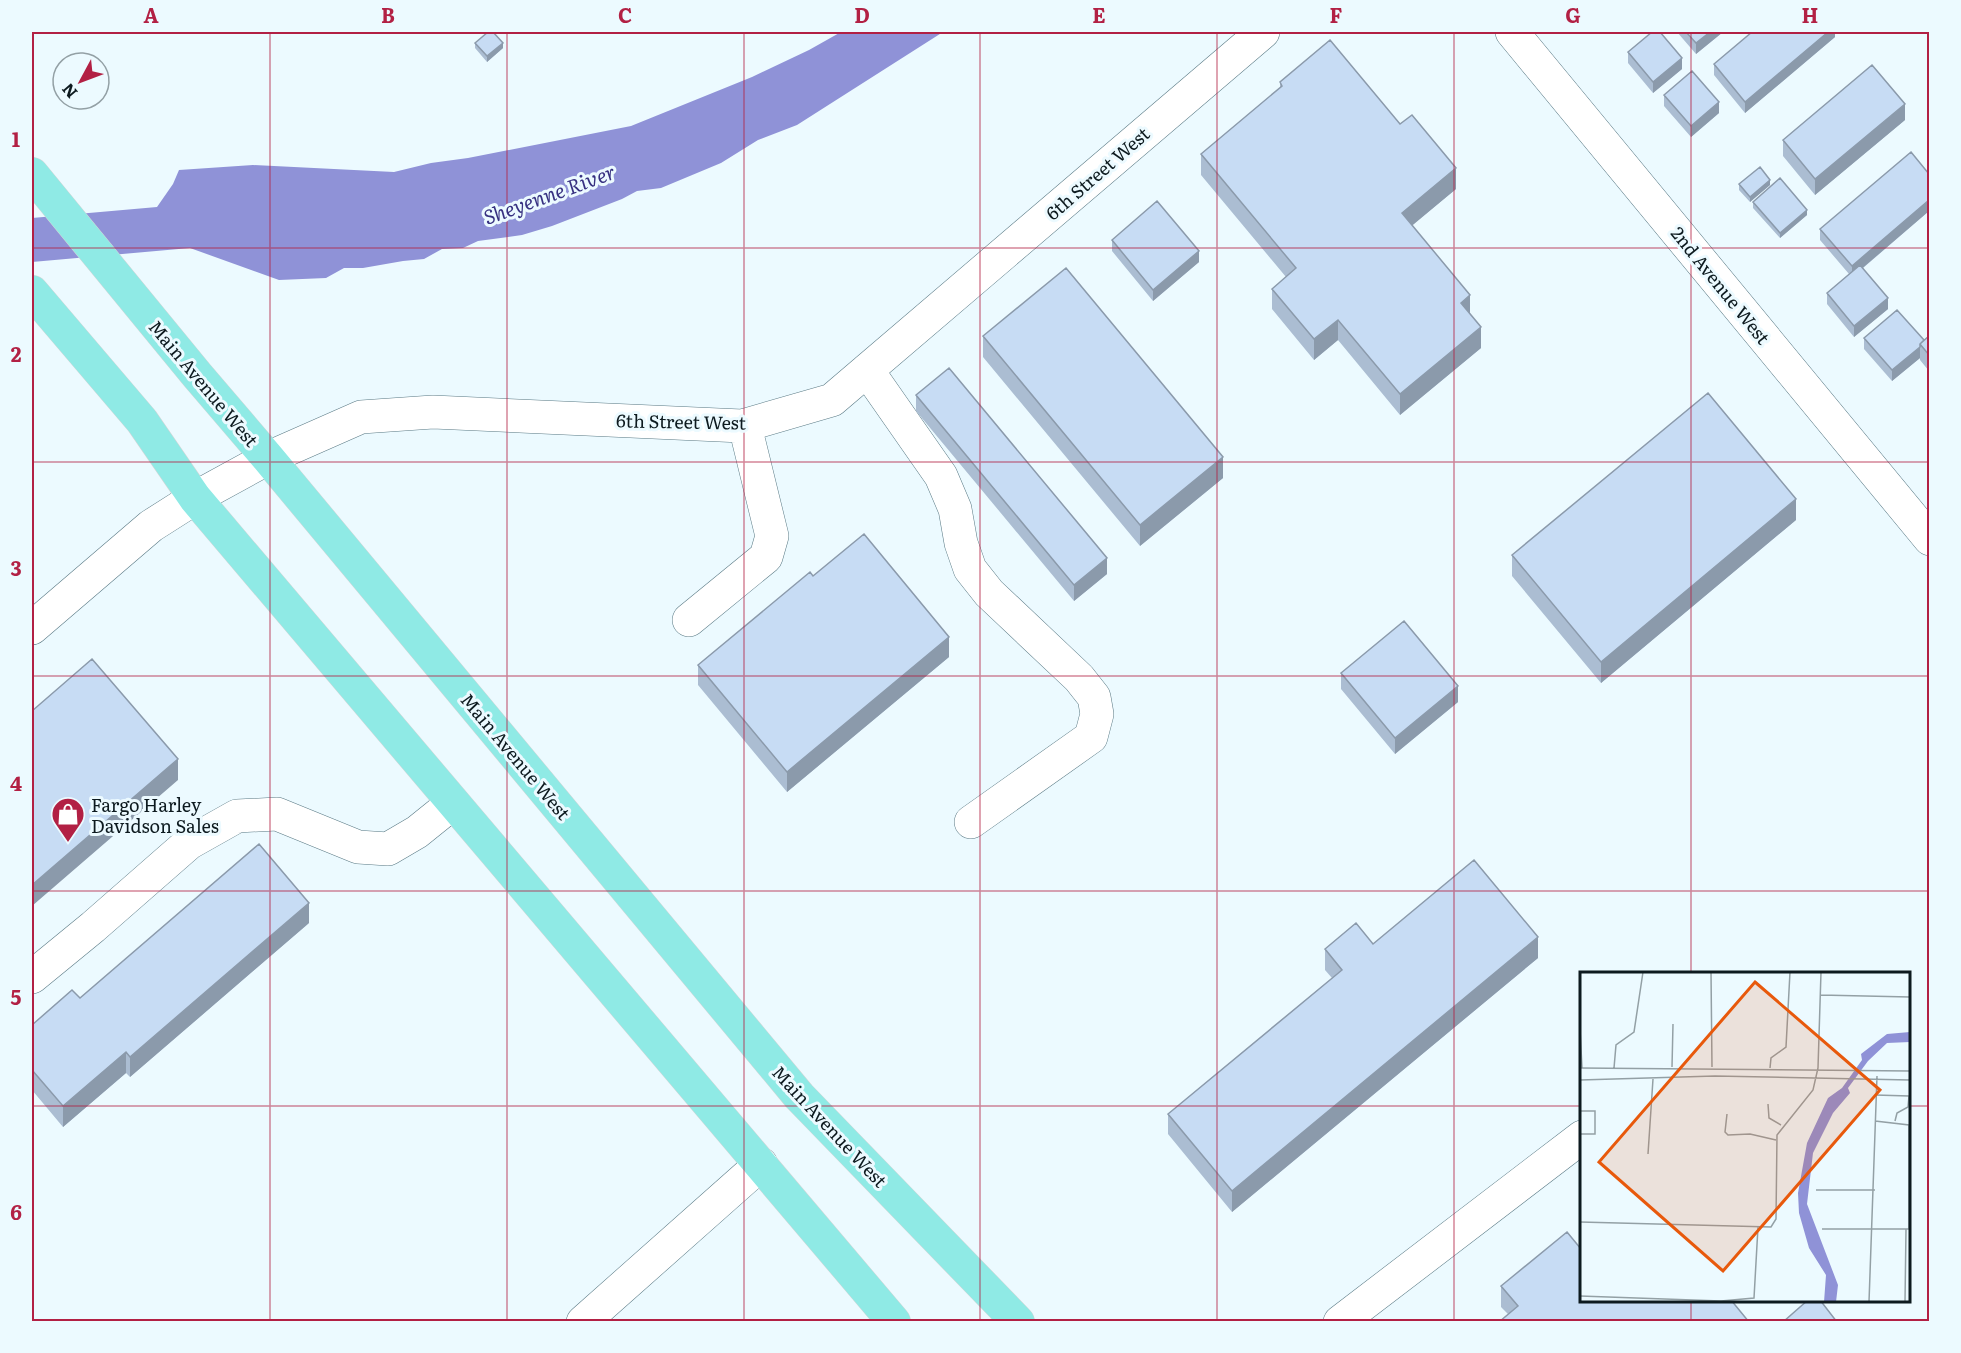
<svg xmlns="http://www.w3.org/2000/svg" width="1961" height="1353" font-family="Literata,serif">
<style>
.water{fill:#8f92d7}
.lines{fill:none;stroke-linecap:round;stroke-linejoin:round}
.minor-casing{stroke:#5a7a85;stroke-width:34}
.major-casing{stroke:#d3d6d7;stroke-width:34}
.minor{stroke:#fff;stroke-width:33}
.major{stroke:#8feae5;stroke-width:33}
.wall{fill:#abbdd2}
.shaded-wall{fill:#8b9aab}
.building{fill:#c7dcf4;stroke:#8b9aab;stroke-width:1.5}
.grid{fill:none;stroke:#b22044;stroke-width:1.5;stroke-opacity:0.55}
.labels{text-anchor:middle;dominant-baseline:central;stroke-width:6;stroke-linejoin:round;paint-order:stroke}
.street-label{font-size:18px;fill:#0d1a1f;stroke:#ecfaff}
.poi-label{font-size:18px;fill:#0d1a1f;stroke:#ecfaff;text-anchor:start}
.water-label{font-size:20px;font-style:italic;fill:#373181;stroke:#ecfaff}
.inset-road{fill:none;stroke:#93a0a5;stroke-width:1.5}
.view{fill:#e8590c;fill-opacity:0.15;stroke:#e8590c;stroke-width:3}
.inset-edge{fill:none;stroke:#0d1a1f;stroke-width:3}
.neatline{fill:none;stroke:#b22044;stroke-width:2}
.grid-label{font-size:20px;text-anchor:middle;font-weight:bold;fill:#b22044}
</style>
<rect width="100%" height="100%" fill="#ecfaff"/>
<path class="water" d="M 841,32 L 943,32 L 797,125 L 758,140 L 721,163 L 661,188 L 637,191 L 622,199 L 552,226 L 522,235 L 478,241 L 463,248 L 442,249 L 424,259 L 403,261 L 363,268 L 344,268 L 326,278 L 279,280 L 190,248 L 32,262 L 32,218 L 157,207 L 173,184 L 179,170 L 253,165 L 394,172 L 431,163 L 468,158 L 631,126 L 752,77 L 809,50 Z"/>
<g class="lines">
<defs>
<path id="minor" d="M 1512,32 L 1930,539
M 867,370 L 941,476 L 955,509 L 961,543 L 970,569 L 989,593 L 1079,678 L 1094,697 L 1097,714 L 1091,737 L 971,822
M 689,620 L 766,557 L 772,536 L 745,426
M 32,628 L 151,526 L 195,498 L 268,458 L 361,417 L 433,412 L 742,426 L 832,400 L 1263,32
M 32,977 L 93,927 L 189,843 L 237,816 L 277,814 L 358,847 L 388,849 L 417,832 L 453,803
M 583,1322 L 761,1164
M 1340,1322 L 1582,1137"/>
<path id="major" d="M 32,174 L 197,375 L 268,458 L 799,1096 L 1018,1322
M 32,292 L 142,421 L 195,498 L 894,1322"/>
</defs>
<use href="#minor" class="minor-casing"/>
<use href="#major" class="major-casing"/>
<use href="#minor" class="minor"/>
<use href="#major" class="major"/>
</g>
<path class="wall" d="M 1677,32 L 1723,32 L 1696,54 Z
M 1835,32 L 1835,37 L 1745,113 L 1714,75 L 1714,64 Z
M 475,43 L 503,48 L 487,62 L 475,48 Z
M 1628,52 L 1682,69 L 1653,93 L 1628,63 Z
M 1280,82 L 1400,124 L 1456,189 L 1412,225 L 1470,315 L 1481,348 L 1400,415 L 1338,340 L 1314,360 L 1272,309 L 1272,289 L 1286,277 L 1201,175 L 1201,154 L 1280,88 Z
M 1664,95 L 1719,113 L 1691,137 L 1664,106 Z
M 1905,120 L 1815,195 L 1783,156 L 1783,140 Z
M 1739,184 L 1770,185 L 1750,202 L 1739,190 Z
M 1753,202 L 1807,215 L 1780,238 L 1753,208 Z
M 1929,211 L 1863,268 L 1888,309 L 1854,337 L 1827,304 L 1827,293 L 1849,274 L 1820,240 L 1820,229 Z
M 1112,240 L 1199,262 L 1153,301 L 1112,251 Z
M 983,336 L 1223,478 L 1140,546 L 983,357 Z
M 1929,336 L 1929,371 L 1920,360 L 1920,358 L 1892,381 L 1864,349 L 1864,338 L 1924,340 Z
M 916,395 L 1107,574 L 1074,601 L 916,411 Z
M 1796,520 L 1601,683 L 1512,576 L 1512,555 Z
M 813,576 L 949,657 L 787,792 L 698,685 L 698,665 Z
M 1341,673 L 1458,702 L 1395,754 L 1341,689 Z
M 309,923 L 130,1077 L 126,1073 L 63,1127 L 32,1090 L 32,1025 L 80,998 Z
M 1373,944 L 1538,958 L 1232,1212 L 1168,1134 L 1168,1114 L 1332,978 L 1325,970 L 1325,949 Z
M 1501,1286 L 1581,1300 L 1508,1314 L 1501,1307 Z"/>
<path class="shaded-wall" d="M 1710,32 L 1723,32 L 1696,54 L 1696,43 Z
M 1828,32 L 1835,32 L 1835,37 L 1745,113 L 1745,102 Z
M 503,43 L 503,48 L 487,62 L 487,56 Z
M 1682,58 L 1682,69 L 1653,93 L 1653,82 Z
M 1719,102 L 1719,113 L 1691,137 L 1691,126 Z
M 1905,104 L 1905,120 L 1815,195 L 1815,179 Z
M 1456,168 L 1456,189 L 1402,234 L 1402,213 Z
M 1770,180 L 1770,185 L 1750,202 L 1750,197 Z
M 1929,200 L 1929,211 L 1852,277 L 1852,266 Z
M 1807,210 L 1807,215 L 1780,238 L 1780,233 Z
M 1199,251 L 1199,262 L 1153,301 L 1153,290 Z
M 1470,295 L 1470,316 L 1461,303 Z
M 1888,298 L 1888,309 L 1854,337 L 1854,326 Z
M 1338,320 L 1338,340 L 1314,360 L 1314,339 Z
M 1481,327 L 1481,348 L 1400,415 L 1400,394 Z
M 1920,347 L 1920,358 L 1892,381 L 1892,370 Z
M 1223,457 L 1223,478 L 1140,546 L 1140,525 Z
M 1796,499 L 1796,520 L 1601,683 L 1601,662 Z
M 1107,558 L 1107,574 L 1074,601 L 1074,585 Z
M 949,637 L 949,657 L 787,792 L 787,772 Z
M 1458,686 L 1458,702 L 1395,754 L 1395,738 Z
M 178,759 L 178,780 L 32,906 L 32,885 Z
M 309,903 L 309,923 L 130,1077 L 130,1057 Z
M 1538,937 L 1538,958 L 1232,1212 L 1232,1191 Z
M 126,1052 L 126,1073 L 63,1127 L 63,1106 Z"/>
<path class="building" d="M 488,32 L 493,32 L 503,43 L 487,56 L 475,43 Z
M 1652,32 L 1660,32 L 1682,58 L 1653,82 L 1628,52 Z
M 1686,32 L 1710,32 L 1696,43 Z
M 1752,32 L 1828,32 L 1745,102 L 1714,64 Z
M 1330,40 L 1400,124 L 1412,115 L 1456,168 L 1402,213 L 1470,295 L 1461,303 L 1481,327 L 1400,394 L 1338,320 L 1314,339 L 1272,289 L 1296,268 L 1201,154 L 1282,86 L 1280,82 Z
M 1872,65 L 1905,104 L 1815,179 L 1783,140 Z
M 1692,71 L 1719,102 L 1691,126 L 1664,95 Z
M 1911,152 L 1929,174 L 1929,200 L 1852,266 L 1820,229 Z
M 1760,167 L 1770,180 L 1750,197 L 1739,184 Z
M 1780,178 L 1807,210 L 1780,233 L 1753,202 Z
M 1157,201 L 1199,251 L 1153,290 L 1112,240 Z
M 1860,265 L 1888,298 L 1854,326 L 1827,293 Z
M 1066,268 L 1223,457 L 1140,525 L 983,336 Z
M 1897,310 L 1924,340 L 1920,344 L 1920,347 L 1892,370 L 1864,338 Z
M 1929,336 L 1929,355 L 1920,344 Z
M 949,368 L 1107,558 L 1074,585 L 916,395 Z
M 1708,393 L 1796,499 L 1601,662 L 1512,555 Z
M 864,534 L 949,637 L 787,772 L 698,665 L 810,572 L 813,576 Z
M 1404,621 L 1458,686 L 1395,738 L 1341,673 Z
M 92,659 L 178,759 L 32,885 L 32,711 Z
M 259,844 L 309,903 L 130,1057 L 126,1052 L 63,1106 L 32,1070 L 32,1025 L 72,990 L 80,998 Z
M 1474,860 L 1538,937 L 1232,1191 L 1168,1114 L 1342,970 L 1325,949 L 1356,923 L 1373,944 Z
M 1567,1232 L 1581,1249 L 1581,1300 L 1731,1300 L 1749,1322 L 1499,1322 L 1518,1306 L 1501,1286 Z
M 1808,1300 L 1820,1300 L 1837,1322 L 1783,1322 Z"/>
<path class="grid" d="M 270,32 L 270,1322M 507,32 L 507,1322M 744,32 L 744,1322M 980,32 L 980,1322M 1217,32 L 1217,1322M 1454,32 L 1454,1322M 1691,32 L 1691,974M 32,248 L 1930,248M 32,462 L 1930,462M 32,676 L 1930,676M 32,891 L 1930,891M 32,1106 L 1582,1106M 1908,1106 L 1930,1106M 1691,1300 L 1691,1322"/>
<defs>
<symbol id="shop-pin" viewBox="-11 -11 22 30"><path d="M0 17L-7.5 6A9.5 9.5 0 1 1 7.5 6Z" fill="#b22044" stroke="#ecfaff"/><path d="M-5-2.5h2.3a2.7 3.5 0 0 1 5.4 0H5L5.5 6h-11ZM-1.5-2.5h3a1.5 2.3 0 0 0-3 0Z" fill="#fff"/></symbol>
</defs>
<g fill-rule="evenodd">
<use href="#shop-pin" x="49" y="795" width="38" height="52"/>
</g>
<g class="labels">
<g class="street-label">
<text transform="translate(1097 173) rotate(-41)">6th Street West</text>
<text transform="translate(1721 285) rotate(51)">2nd Avenue West</text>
<text transform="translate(204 383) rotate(50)">Main Avenue West</text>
<text transform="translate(681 421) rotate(1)">6th Street West</text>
<text transform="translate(516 756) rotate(50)">Main Avenue West</text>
<text transform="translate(830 1126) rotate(47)">Main Avenue West</text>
</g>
<g class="poi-label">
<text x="91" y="804">Fargo Harley<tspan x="91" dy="21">Davidson Sales</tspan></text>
</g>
<g class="water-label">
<text transform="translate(549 193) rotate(-20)">Sheyenne River</text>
</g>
</g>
<g transform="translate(1580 972)">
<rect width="330" height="330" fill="#ecfaff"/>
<path d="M 330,60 L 330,70 L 307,71 L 288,89 L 268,116 L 270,121 L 253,141 L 233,181 L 227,232 L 258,313 L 256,330 L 244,330 L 246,303 L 229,276 L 219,241 L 218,221 L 227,171 L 248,126 L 262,116 L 282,88 L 281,82 L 307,62 Z" fill="#8f92d7"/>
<path class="inset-road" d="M 131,0 L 132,95M 240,23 L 330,25M 0,57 L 2,96M 92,95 L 93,52M 0,96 L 330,99M 34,96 L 36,73 L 54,60 L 63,0M 190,96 L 191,86 L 206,75 L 210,0M 0,108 L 135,104 L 330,108M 295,123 L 329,124 L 328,135 L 317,141 L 315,149M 188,132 L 189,146 L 201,153M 0,139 L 15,139 L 15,162 L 0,162M 147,142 L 145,160 L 148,163 L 170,162 L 196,168M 295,149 L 329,153 L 329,257M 68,182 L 73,107M 236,218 L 295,218M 0,250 L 191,255 L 196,247 L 197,163 L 233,118 L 238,96 L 241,0M 242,257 L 330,257M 0,324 L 141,329 L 174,326 L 178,255M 289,330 L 297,104M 325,330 L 326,257"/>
<path class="view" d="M 175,10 L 300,118 L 143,299 L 19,190 Z"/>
<rect width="330" height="330" class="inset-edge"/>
</g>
<rect width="1961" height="1353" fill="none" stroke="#ecfaff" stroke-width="66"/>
<g transform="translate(81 81) rotate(229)"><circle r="28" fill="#ecfaff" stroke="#93a0a5" stroke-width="1.5"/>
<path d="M0-4.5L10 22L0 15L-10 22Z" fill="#b22044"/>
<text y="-9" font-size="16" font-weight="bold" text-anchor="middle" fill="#0d1a1f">N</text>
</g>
<rect x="33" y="33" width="1895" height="1287" class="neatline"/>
<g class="grid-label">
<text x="151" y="23">A</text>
<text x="388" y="23">B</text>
<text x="625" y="23">C</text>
<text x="862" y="23">D</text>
<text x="1099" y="23">E</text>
<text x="1336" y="23">F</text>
<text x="1573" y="23">G</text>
<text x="1810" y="23">H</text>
<text x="16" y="147">1</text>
<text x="16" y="362">2</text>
<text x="16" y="576">3</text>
<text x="16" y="791">4</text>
<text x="16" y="1005">5</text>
<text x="16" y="1220">6</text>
</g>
</svg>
